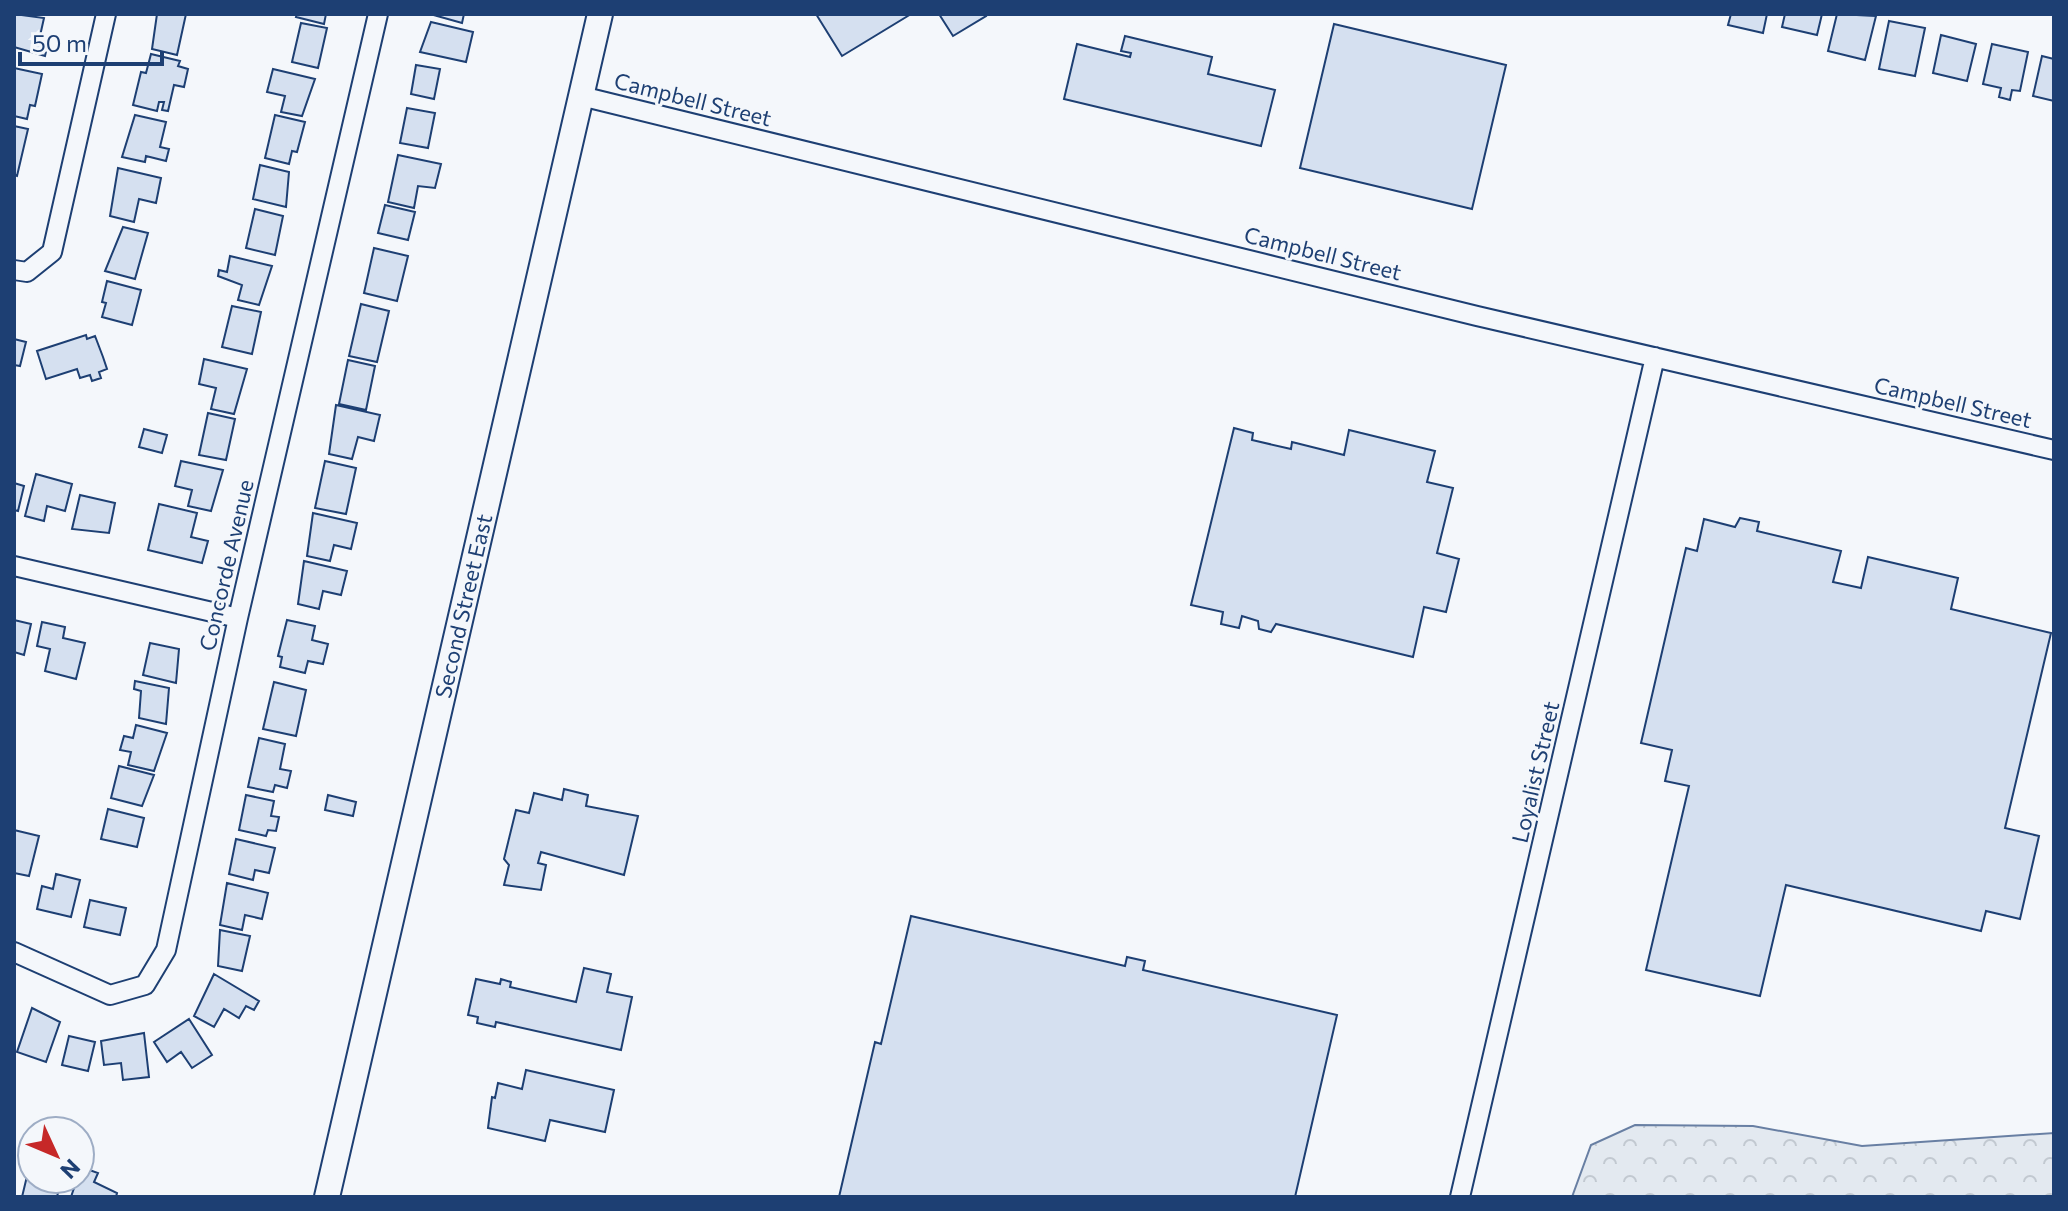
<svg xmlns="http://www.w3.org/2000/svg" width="2068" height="1211" font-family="Commissioner,sans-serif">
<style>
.forest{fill:url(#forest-crowns);stroke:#687fa3;stroke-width:2}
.building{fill:#d5e0f0;stroke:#1d3f73;stroke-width:2}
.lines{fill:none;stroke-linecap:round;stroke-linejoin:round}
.minor-casing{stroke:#1d3f73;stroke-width:22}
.secondary-casing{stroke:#1d3f73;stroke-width:28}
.minor{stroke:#f4f7fb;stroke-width:18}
.secondary{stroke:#f4f7fb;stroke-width:24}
.labels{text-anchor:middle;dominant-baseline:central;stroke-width:6;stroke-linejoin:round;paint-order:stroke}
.street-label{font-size:22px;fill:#1d3f73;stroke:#f4f7fb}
</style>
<defs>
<pattern id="forest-crowns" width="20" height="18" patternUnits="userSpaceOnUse" patternTransform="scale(2)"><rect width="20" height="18" fill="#e3e9f0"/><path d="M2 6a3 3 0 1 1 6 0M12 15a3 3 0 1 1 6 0" fill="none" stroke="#c2c9d1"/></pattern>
</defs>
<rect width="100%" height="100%" fill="#f4f7fb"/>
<path class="forest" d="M 1635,1125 L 1753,1126 L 1862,1146 L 2054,1133 L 2054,1197 L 1572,1197 L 1591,1145 Z"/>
<path class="building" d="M 14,14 L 44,18 L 40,36 L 49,38 L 45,56 L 14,47 Z
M 157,14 L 186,14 L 177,55 L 152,49 Z
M 297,14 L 326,14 L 324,24 L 296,17 Z
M 430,14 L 464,14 L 462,23 Z
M 816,14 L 911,14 L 842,56 Z
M 939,14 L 985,14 L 986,16 L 953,36 Z
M 1731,14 L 1767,14 L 1763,33 L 1728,25 Z
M 1785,14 L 1822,14 L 1817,35 L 1782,27 Z
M 1837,14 L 1876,16 L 1865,60 L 1828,51 Z
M 1889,21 L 1925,28 L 1915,76 L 1879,69 Z
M 431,22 L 473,32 L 466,62 L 420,52 Z
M 301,23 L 327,28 L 318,68 L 292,62 Z
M 1334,24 L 1506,65 L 1472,209 L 1300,168 Z
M 1941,35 L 1976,44 L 1967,81 L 1933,73 Z
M 1125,36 L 1212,57 L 1208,74 L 1275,90 L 1261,146 L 1064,99 L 1077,44 L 1130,57 L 1131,53 L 1121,51 Z
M 1992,44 L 2028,52 L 2020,91 L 2012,90 L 2010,100 L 1999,97 L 2001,88 L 1983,84 Z
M 151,54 L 180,61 L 178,66 L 188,69 L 184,87 L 174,85 L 168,111 L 162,110 L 164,102 L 159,102 L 157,111 L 133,105 L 141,72 L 146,73 Z
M 2042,56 L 2054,59 L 2054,101 L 2033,96 Z
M 416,65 L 440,69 L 434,99 L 411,94 Z
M 14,68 L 42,74 L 35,106 L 30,105 L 27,119 L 14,116 Z
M 273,69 L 315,79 L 302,116 L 281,112 L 285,96 L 267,92 Z
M 407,108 L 435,113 L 428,148 L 400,143 Z
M 135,115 L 166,122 L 160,147 L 169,149 L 166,161 L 146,156 L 145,162 L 122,157 Z
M 275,115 L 305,122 L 297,152 L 292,151 L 289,164 L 265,158 Z
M 14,126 L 28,129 L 17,176 L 14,175 Z
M 398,155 L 441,164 L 435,188 L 418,186 L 414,208 L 388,202 Z
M 260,165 L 289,172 L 286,207 L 253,199 Z
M 118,168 L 161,178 L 156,203 L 139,199 L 134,222 L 110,216 Z
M 385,205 L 415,212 L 408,240 L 378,233 Z
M 255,209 L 283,216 L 275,255 L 246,248 Z
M 123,227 L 148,233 L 135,279 L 105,271 Z
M 374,248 L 408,256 L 397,301 L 364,293 Z
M 230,256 L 272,266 L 259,305 L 238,300 L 242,285 L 218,276 L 219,270 L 227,272 Z
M 107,281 L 141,290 L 132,325 L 102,317 L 106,303 L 102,302 Z
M 361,304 L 389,311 L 377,362 L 349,356 Z
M 232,306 L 261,312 L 252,354 L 222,347 Z
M 86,335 L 87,339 L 95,336 L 103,357 L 107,369 L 99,372 L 101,378 L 92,381 L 90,375 L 80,378 L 77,369 L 46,379 L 37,351 Z
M 14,339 L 26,342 L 20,366 L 14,365 Z
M 204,359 L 247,369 L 234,414 L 211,409 L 216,388 L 199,384 Z
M 348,360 L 375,366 L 366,410 L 339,404 Z
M 336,405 L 380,415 L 374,441 L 358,437 L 352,459 L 329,454 Z
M 208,413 L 235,419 L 226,460 L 199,455 Z
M 1234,428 L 1253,433 L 1252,440 L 1291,449 L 1292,442 L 1344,455 L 1349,430 L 1435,451 L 1427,482 L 1453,488 L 1437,553 L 1459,559 L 1446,612 L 1424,607 L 1413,657 L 1276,624 L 1271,632 L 1259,629 L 1258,621 L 1242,616 L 1239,628 L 1221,624 L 1223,612 L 1191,605 Z
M 144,429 L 167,435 L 162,453 L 139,447 Z
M 181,461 L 223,470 L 211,511 L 188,506 L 192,490 L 175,486 Z
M 325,461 L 356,468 L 346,514 L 315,508 Z
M 36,474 L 72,484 L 65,511 L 47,506 L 44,521 L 25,516 Z
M 14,483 L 24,486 L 18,511 L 14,510 Z
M 80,495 L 115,503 L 109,533 L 72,529 Z
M 159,504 L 197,513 L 191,537 L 208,541 L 202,563 L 148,550 Z
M 313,513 L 357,523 L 351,549 L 334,545 L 330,561 L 307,556 Z
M 1740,518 L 1759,522 L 1757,531 L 1841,551 L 1833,582 L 1861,588 L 1868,557 L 1958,578 L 1951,609 L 2051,633 L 2005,828 L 2039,836 L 2020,919 L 1986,911 L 1981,931 L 1786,885 L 1760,996 L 1646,970 L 1689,786 L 1665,781 L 1672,750 L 1641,743 L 1686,548 L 1697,551 L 1704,519 L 1735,527 Z
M 304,561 L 347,571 L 341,595 L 323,591 L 319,609 L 298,604 Z
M 14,620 L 31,624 L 24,655 L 14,652 Z
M 287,620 L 315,626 L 312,640 L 328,644 L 323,664 L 308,661 L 305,673 L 280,667 L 282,657 L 278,656 Z
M 42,622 L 65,627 L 63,638 L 85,643 L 76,679 L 45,671 L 50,649 L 37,646 Z
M 150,643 L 179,649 L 176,683 L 143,675 Z
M 135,681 L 169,688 L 166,724 L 139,718 L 141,691 L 134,689 Z
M 274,682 L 306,690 L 296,736 L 263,729 Z
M 136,725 L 167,733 L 154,771 L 128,765 L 131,752 L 120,750 L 124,736 L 133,738 Z
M 259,738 L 285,744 L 280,769 L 291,771 L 287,788 L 275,785 L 273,792 L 248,787 Z
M 119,766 L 154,775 L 142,806 L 111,798 Z
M 564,789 L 588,795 L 586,806 L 638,816 L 624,875 L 541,852 L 538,863 L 546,865 L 541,890 L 504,885 L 509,865 L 504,859 L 516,810 L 529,813 L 534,793 L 562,800 Z
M 246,795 L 274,801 L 271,816 L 279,817 L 276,831 L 268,830 L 266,836 L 239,830 Z
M 328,795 L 356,802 L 353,816 L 325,810 Z
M 108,809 L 144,818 L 137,847 L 101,839 Z
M 14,830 L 39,836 L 29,876 L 14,873 Z
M 236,839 L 275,848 L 269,873 L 255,870 L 253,880 L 229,874 Z
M 56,874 L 80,880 L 71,917 L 37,909 L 42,886 L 53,889 Z
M 227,883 L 268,893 L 262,919 L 245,915 L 242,930 L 220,925 Z
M 90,900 L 126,908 L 120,935 L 84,927 Z
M 911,916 L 1125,966 L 1127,957 L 1145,961 L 1143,970 L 1337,1015 L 1295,1197 L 839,1197 L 875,1042 L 881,1044 Z
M 220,930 L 250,936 L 242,971 L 218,966 Z
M 584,968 L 611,974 L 607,992 L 632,997 L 621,1050 L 496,1022 L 495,1027 L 477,1023 L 478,1017 L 468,1015 L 476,979 L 500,984 L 501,979 L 511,982 L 510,987 L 576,1002 Z
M 214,974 L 259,1001 L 254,1010 L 246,1006 L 239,1018 L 224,1009 L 214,1027 L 194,1016 Z
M 32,1008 L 60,1022 L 46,1062 L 17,1052 Z
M 189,1019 L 212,1055 L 192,1068 L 181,1052 L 167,1062 L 154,1042 Z
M 144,1033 L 149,1077 L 123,1080 L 121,1063 L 104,1065 L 101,1041 Z
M 69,1036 L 95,1042 L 88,1071 L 62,1065 Z
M 526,1070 L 614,1090 L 605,1132 L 550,1120 L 545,1141 L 488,1128 L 492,1097 L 495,1098 L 498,1083 L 522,1089 Z
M 81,1167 L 98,1173 L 94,1182 L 117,1193 L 116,1197 L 71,1197 Z
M 28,1172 L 32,1173 L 32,1179 L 61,1180 L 57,1197 L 22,1197 Z"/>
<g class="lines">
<defs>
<path id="minor" d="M 581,96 L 1477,316 L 2054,450
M 14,270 L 27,272 L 52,252 L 106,14
M 14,566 L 238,618
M 14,952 L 110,995 L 145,985 L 166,950 L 238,618 L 378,14
M 1460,1197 L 1655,357"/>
<path id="secondary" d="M 327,1197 L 600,14"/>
</defs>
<use href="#minor" class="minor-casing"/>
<use href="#secondary" class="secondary-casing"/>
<use href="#minor" class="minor"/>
<use href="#secondary" class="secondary"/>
</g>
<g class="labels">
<g class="street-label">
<text transform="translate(693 99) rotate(14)">Campbell Street</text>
<text transform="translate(1323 253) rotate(14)">Campbell Street</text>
<text transform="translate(1953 402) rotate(13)">Campbell Street</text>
<text transform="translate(226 565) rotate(-77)">Concorde Avenue</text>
<text transform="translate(463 606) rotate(-77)">Second Street East</text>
<text transform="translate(1535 772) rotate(-77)">Loyalist Street</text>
</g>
</g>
<rect width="2068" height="1211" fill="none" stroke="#1d3f73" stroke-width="32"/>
<g transform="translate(56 1155) rotate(134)"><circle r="38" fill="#f4f7fb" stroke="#9eadc5" stroke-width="2"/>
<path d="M0-6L14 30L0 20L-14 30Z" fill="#c62828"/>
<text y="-12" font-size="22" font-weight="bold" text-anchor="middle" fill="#1d3f73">N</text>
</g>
<path d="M20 52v12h142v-12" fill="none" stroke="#1d3f73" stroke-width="4"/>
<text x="32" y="52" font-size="24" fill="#1d3f73" stroke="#f4f7fb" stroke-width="6" paint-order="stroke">50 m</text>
</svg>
